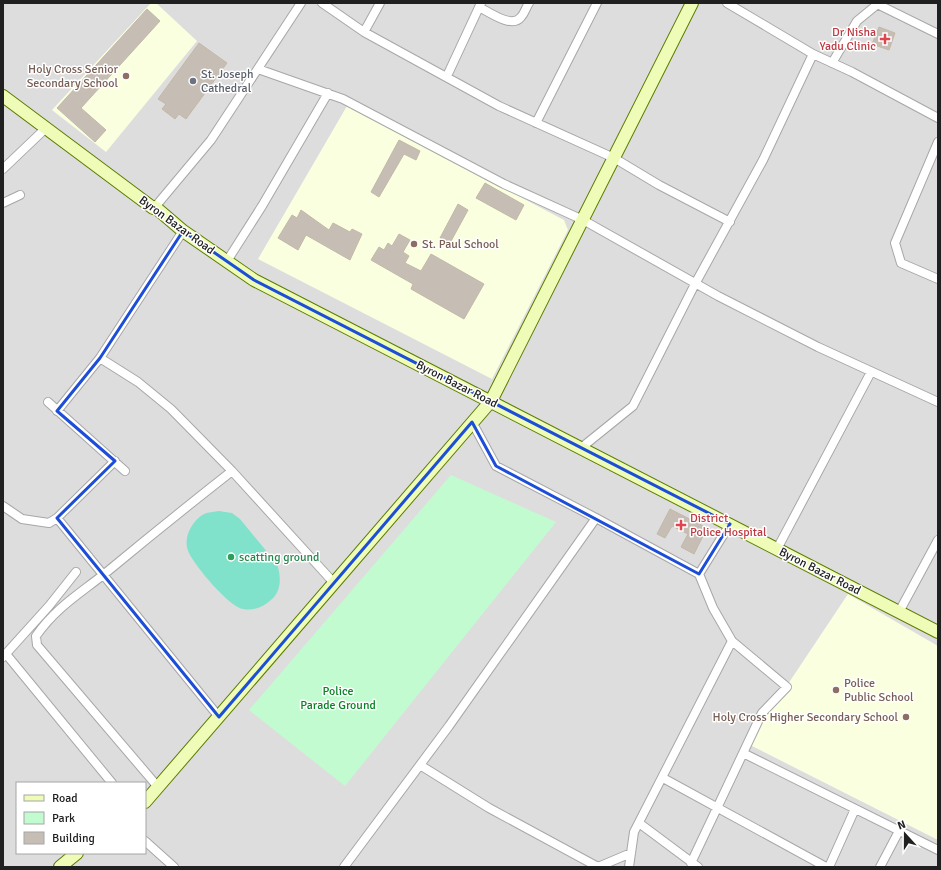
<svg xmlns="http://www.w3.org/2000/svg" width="941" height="870" font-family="Signika,sans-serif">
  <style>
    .residential { fill: #dedddd; fill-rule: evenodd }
    .education { fill: #faffe0 }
    .park { fill: #c2fbcf }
    .pitch { fill: #81e2cb }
    .building { fill: #c6beb5; stroke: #c3b8a7 }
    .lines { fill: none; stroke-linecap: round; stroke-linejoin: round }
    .street-casing { stroke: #a7a7a7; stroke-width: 10 }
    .secondary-casing { stroke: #5c7c01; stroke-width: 14 }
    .street { stroke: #fff; stroke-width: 8 }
    .secondary { stroke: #eefcb8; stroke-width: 12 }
    .marked { fill: none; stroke: #1d4ed8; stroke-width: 3; stroke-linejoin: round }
    .health-dot { fill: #e0444e; stroke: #fff; stroke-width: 1.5 }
    .education-dot { fill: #8d6e63; stroke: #fff; stroke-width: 1.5 }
    .worship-dot { fill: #6b7280; stroke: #fff; stroke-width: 1.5 }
    .leisure-dot { fill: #2e9e5b; stroke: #fff; stroke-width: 1.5 }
    .labels { text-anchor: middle; stroke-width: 3; stroke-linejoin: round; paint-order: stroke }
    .health-label { font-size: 12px; fill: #be3a42; stroke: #fff; text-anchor: end }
    .education-label { font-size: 12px; fill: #785e54; stroke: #fff; text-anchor: end }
    .worship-label { font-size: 12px; fill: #5b616d; stroke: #fff; text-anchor: start }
    .street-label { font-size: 12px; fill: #202020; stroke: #fff }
    .leisure-label { font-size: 12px; fill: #27864d; stroke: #fff; text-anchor: start }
    .park-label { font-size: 12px; fill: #088425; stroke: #fff }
  </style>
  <rect width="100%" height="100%" fill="#f1efe6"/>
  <path class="residential" d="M3,3H938V867H3ZM17,783H145V853H17Z"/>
  <path class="education" d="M151,3H156L197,41L106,152L52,110Z
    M347,106L564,220L568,230L492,379L258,259Z
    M848,594L938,646V840L748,744Z"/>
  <path class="park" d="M451,475L556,522L345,786L249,710Z"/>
  <path class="pitch" d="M219,511L232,513L240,519L277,564C281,576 282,591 271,600C263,607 254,611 243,609C229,607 195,566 189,553C182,540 191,521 204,514C208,512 214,512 219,511Z"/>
  <path class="building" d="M147,9L160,21L81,108L106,130L95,142L57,108Z
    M879,27L895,33L889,50L872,44Z
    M199,43L227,63L186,119L179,114L175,119L162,109L166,104L158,99Z
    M399,140L420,151L416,160L404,154L379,197L371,192Z
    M485,183L524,205L516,220L476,198Z
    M458,204L468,210L450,243L440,238Z
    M301,210L329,230L333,223L350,232L352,229L362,234L350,260L306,235L298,250L278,238L292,215L297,218Z
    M399,234L410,240L403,252L409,256L405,263L421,271L431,254L484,284L464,319L411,289L413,284L371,260L379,247L384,250L388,243L392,246Z
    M670,509L707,528L694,554L681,547L688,534L672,526L665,538L657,534Z"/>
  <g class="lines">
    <defs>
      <path id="street" d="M322,3L364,32L499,106L614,158L659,185L730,222
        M727,3L813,54L852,72L938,118
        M875,3L938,34
        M479,7C489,12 512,29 521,17C525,13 526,7 529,3
        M364,32L380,3
        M832,63L857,21L879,3
        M258,69L343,99L504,184L583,220L718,296L818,347L938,402
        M447,76L481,3
        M536,123L597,3
        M938,142L895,243L901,263L938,279
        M3,169L46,128
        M3,203L20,195
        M155,207L211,140L301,3
        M227,261L262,206L328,93
        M100,358L138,382L171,409L232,471L334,583
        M48,402L125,471
        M57,411L100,358L183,231
        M472,422L496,466L596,518L699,574L713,608L732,641
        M581,448L633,406L695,284L763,160L813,54
        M3,506L22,519L49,523L57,518L115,461
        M57,518L219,717
        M777,549L871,372
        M699,574L730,524
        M899,612L938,540
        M6,654L112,783
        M3,657L49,606L76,572
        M743,753L938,850
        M420,765L489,808L598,867L631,853
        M663,778L826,867
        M158,787L37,645L36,636C56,607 81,593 108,571C149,537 190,504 232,471
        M639,823L698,867
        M145,841L174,867
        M344,867L449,726L596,518
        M629,867L634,832L732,641L787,687L762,713L691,863
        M829,867L855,809
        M880,867L899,831"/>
      <path id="secondary" d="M3,96L153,208L155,207L183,231L254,280L938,632
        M145,802L491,401L692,3
        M60,867L77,853"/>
    </defs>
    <use href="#street" class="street-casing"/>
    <use href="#secondary" class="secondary-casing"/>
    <use href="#street" class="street"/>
    <use href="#secondary" class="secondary"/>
  </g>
  <path class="marked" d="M183,231L254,280L730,524L699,574L496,466L472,422L219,717L57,518L115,461L57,411L100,358Z"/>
  <g class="health-dot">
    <path d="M883 33h4v4h4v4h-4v4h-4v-4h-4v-4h4z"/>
    <path d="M679 519h4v4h4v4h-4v4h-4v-4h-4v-4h4z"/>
  </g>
  <g class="education-dot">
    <circle cx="126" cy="76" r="4"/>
    <circle cx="414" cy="244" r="4"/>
    <circle cx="836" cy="690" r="4"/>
    <circle cx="906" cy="717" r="4"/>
  </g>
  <circle class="worship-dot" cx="193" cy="81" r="4"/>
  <circle class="leisure-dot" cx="231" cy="557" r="4"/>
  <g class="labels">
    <g class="health-label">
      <text x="876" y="36">Dr Nisha<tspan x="876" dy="14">Yadu Clinic</tspan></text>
      <text x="690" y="522" text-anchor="start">District<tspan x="690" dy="14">Police Hospital</tspan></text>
    </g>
    <g class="education-label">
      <text x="118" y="73">Holy Cross Senior<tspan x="118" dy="14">Secondary School</tspan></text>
      <text x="422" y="248" text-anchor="start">St. Paul School</text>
      <text x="844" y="687" text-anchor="start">Police<tspan x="844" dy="14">Public School</tspan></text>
      <text x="898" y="721">Holy Cross Higher Secondary School</text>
    </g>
    <g class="worship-label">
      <text x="201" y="78">St. Joseph<tspan x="201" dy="14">Cathedral</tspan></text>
    </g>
    <g class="street-label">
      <text transform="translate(177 225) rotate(36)" y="4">Byron Bazar Road</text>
      <text transform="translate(457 384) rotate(27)" y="4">Byron Bazar Road</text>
      <text transform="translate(820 571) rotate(27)" y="4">Byron Bazar Road</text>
    </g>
    <g class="leisure-label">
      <text x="239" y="561">scatting ground</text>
    </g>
    <g class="park-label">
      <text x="338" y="695">Police<tspan x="338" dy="14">Parade Ground</tspan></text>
    </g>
  </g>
  <rect width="941" height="870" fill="none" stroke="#202020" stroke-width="8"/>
  <rect x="16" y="782" width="130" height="72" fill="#ffffff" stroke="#a6a6a6"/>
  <rect x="24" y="795" width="20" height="6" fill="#eefcb8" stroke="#a6a6a6"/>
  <text x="52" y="802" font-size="12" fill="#202020">Road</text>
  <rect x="24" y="812" width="20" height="12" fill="#c2fbcf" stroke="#a6a6a6"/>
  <text x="52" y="822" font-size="12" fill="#202020">Park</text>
  <rect x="24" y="832" width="20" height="12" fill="#c6beb5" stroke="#a6a6a6"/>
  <text x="52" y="842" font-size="12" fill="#202020">Building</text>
  <g transform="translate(905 834) rotate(339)" stroke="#ffffff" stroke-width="3" paint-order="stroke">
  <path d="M0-3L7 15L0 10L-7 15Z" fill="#202020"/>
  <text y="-6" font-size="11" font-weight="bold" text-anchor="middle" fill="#202020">N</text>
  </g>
</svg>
